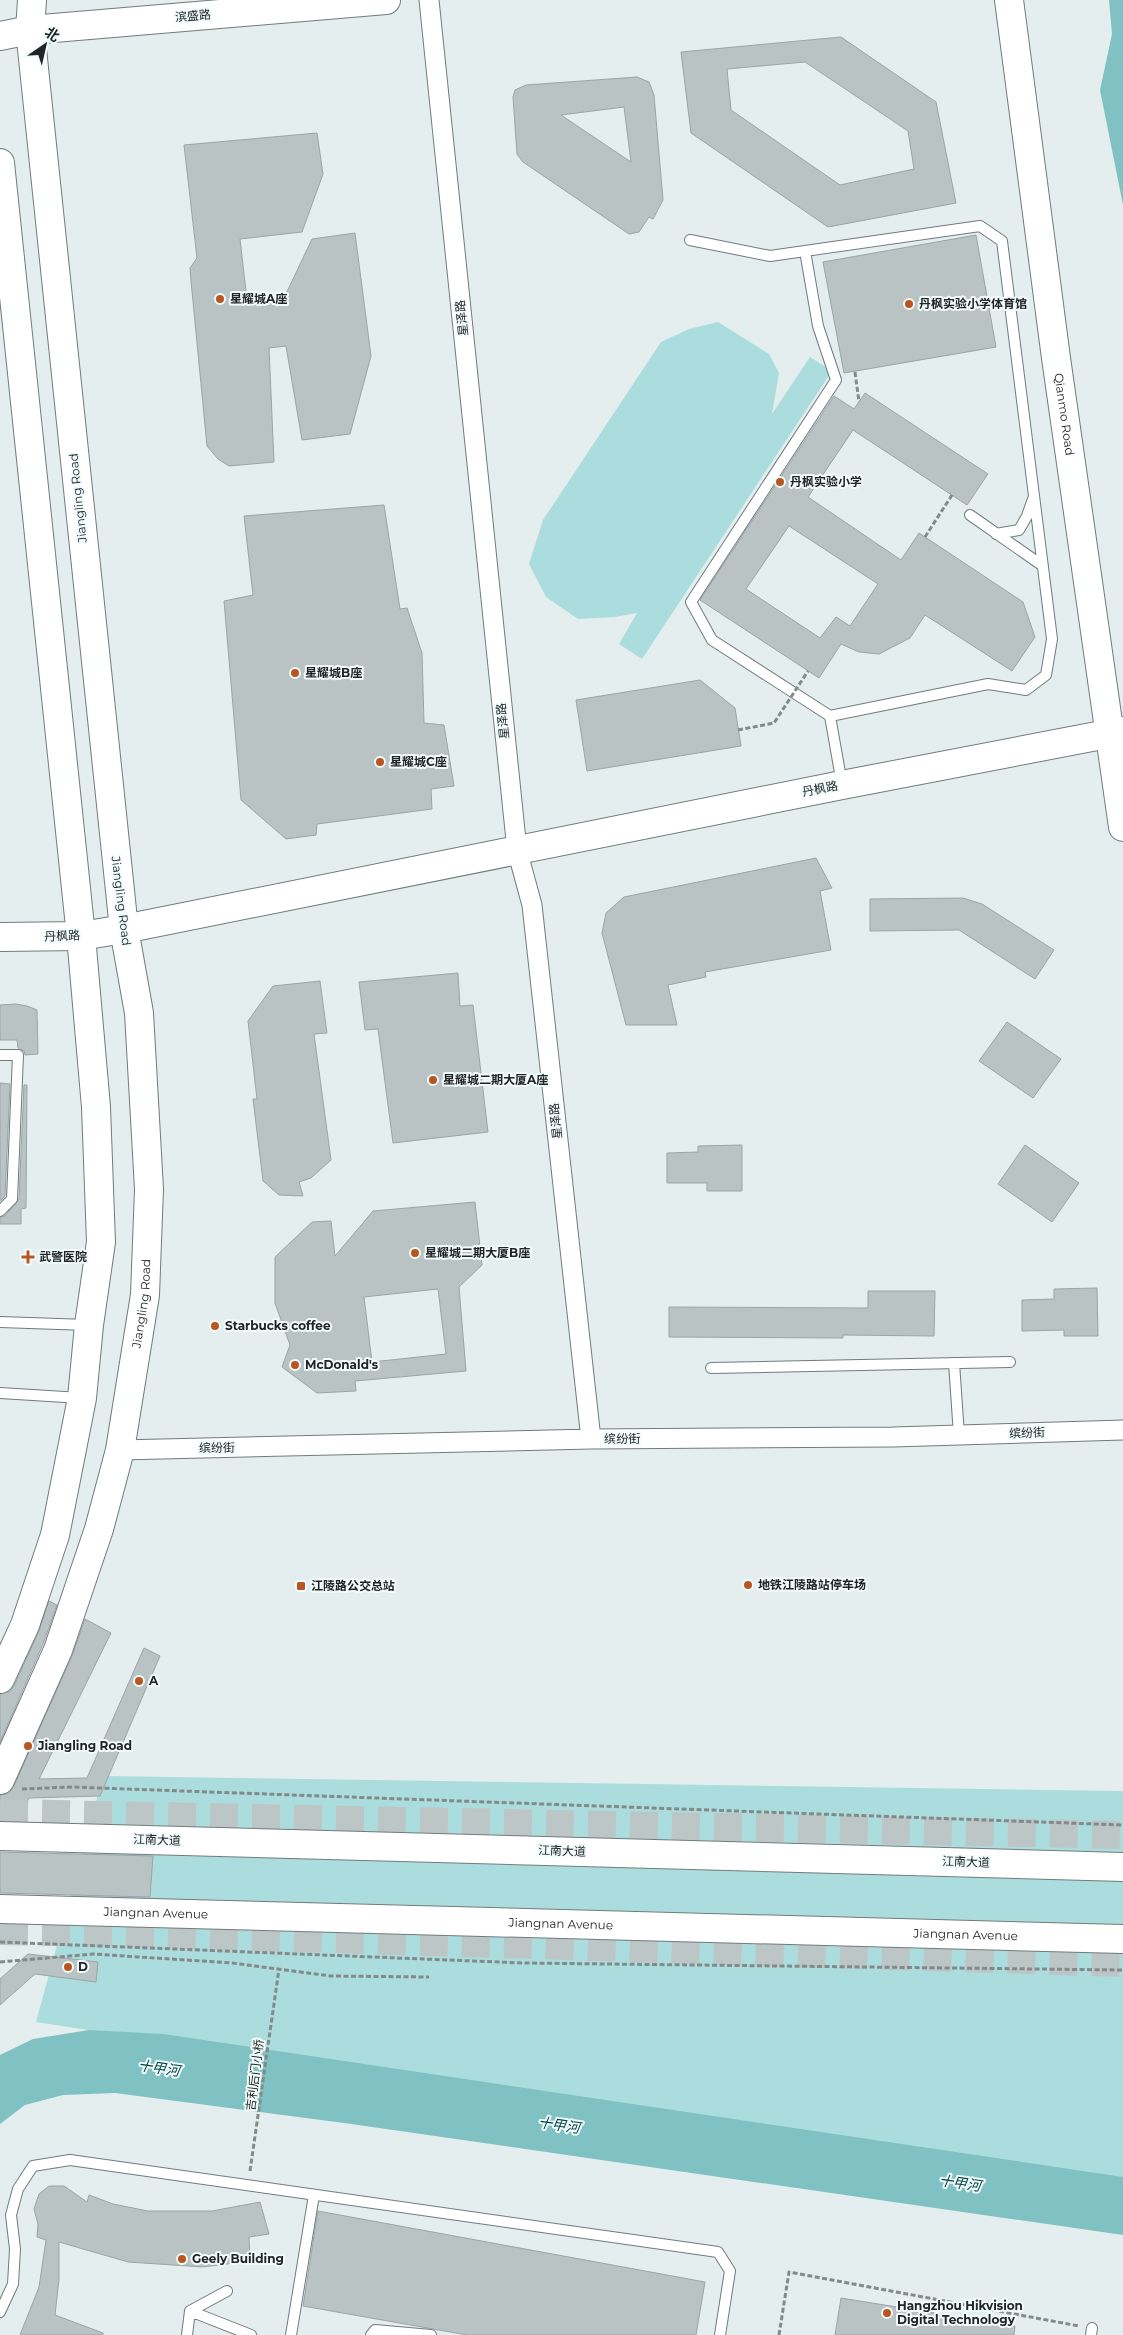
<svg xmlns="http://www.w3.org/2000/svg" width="1123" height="2335" font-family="Montserrat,'Noto Sans SC',sans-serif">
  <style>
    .green { fill: #acddde }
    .water { fill: #80c2c3 }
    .building { fill: #b9c3c3; stroke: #9ca5a5; fill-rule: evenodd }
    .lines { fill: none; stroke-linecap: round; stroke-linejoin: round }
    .highway-tunnel { stroke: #bdc6c6; stroke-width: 28; stroke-dasharray: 28 14; stroke-linecap: butt }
    .lane-casing { stroke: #727b7b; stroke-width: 12 }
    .street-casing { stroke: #727b7b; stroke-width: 21 }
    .secondary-casing { stroke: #727b7b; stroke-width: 30 }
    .primary-casing { stroke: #727b7b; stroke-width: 30 }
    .path { stroke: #838a8a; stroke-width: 3; stroke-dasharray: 5 2.5; stroke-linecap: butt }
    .lane { stroke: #fff; stroke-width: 10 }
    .street { stroke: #fff; stroke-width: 19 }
    .secondary { stroke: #fff; stroke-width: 28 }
    .primary { stroke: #fff; stroke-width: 28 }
    .path-bridge { stroke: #838a8a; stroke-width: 3; stroke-dasharray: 5 2.5; stroke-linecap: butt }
    .poi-dot { fill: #b9561f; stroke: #f1fbfb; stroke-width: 2 }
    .labels { text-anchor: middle; stroke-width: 4; stroke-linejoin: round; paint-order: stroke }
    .street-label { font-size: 12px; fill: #222525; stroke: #f1fbfb }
    .poi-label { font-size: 12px; font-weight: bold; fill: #222525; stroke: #f1fbfb; text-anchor: start }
    .water-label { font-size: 14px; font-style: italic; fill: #054446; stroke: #f1fbfb }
  </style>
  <rect width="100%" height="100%" fill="#e4eeee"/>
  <path class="green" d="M718,322L769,354L779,373L772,414L810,357L832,371L642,659L619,644L637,613L615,617L578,619L546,597L529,564L543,520L661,342L689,329Z
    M103,1776L1123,1791V2190L36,2022Z"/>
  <path class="water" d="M1109,0H1123V205L1100,90L1112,34Z
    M89,2030L163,2034L1123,2177V2235L344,2123L115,2093L63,2095L25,2105L0,2124V2055L33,2039Z"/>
  <path class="building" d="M841,37L936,102L956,203L828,227L691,133L681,52ZM805,62L908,131L914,169L840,185L731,110L727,69Z
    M637,77L649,82L654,95L663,200L653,219L649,217L639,232L629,234L523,162L517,154L513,97L515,90L526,85ZM624,107L631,162L561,115Z
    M317,133L323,174L302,232L240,239L247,300L284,298L312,239L355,233L371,356L350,434L302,440L286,346L269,348L274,462L229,466L218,459L207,446L191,281L190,268L197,258L184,145Z
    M976,235L996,347L844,373L823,262Z
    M865,393L988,474L967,505L853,430L808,497L901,560L919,533L1023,602L1035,637L1012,671L925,615L910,638L879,654L859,652L841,644L819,678L700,600L834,396L854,409ZM789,526L878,584L850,626L836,617L820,638L746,589Z
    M384,505L400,609L407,608L422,653L424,723L444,725L454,786L431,789L432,809L317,824L316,835L286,839L241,800L224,601L253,595L244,516Z
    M700,680L735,708L741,746L587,771L576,700Z
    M816,858L832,888L820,891L831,950L705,972L706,977L668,985L677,1025H626L602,933L606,913L624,897Z
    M963,898L982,904L1054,950L1035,979L959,930L870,931V899Z
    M458,973L460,1006L473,1005L488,1132L393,1143L378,1029L365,1030L359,982Z
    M320,981L327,1033L314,1034L331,1160L311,1178L299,1182L303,1196L279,1195L263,1181L253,1099H257L248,1021L273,986Z
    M16,1004L27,1006L37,1010L38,1054L25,1055L24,1051L18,1048L17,1040H0V1005Z
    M1007,1022L1061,1059L1033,1098L979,1061Z
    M0,1083L10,1084L5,1196L0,1201Z
    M24,1085H27L26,1208L21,1209V1224H0V1218L5,1216L19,1199Z
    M742,1145V1191H707V1183H667V1153L698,1152V1146Z
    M1025,1145L1079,1183L1052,1222L998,1184Z
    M475,1202L482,1265L459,1287L466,1371L355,1381L356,1391L317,1393L282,1367L290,1345L275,1303V1257L312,1222L331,1221L335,1256L373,1211ZM438,1289L446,1354L372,1362L364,1297Z
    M1097,1288L1098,1336H1064V1330L1022,1331V1300L1054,1299V1289Z
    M868,1291H935L934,1336L843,1335V1338L669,1337V1307L868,1308Z
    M49,1601L57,1605L43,1644L0,1742V1694L9,1692L14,1686L39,1631Z
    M85,1619L111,1633L39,1779L87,1778L144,1648L160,1656L100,1796L29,1798L18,1821L0,1820V1795L9,1793L14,1786L72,1656Z
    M0,1852L153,1856L150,1897L0,1893Z
    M28,1954L98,1962L96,1982L35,1974L0,2005V1979Z
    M49,2186H64L87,2202L89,2195L113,2204L148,2211H212L260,2202L269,2234L249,2237L250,2261L203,2267L128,2262L59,2242V2279L55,2315L103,2333V2335H20L39,2287L46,2240L37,2237L38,2224L34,2209L39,2194Z
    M318,2211L705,2282L696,2335H467L303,2306Z
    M841,2298L1015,2326L1014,2335H835Z"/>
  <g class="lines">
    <path class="highway-tunnel" d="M0,1813L1123,1835
      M0,1931L167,1934L1123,1963"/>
    <defs>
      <path id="lane" d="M690,240L770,256L805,251
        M970,515L1043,566
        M996,534L1019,530L1027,516L1033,499
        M830,716L712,640L691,602L836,380L818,326L805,251L980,226L1002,241L1052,639L1046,675L1026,690L988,684L830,716L842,784
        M0,1055H18L12,1199L0,1211
        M0,1322L88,1325
        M954,1363L959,1435
        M711,1368L1010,1362
        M0,1393L81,1398
        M190,2311L251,2335
        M0,2312L13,2284L15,2249L11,2215L18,2189L33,2166L70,2160L718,2252L730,2271L720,2335
        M187,2335L190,2311L227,2291
        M291,2335L314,2195
        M371,2335L375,2330L431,2335
        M1091,2335L1092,2328"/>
      <path id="street" d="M429,0L517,850L532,905L591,1439
        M120,1450L591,1439L893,1437L1123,1430"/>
      <g id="secondary">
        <path id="s1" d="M1009,0L1056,358L1123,827"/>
        <path d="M0,36L30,30L386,0"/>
        <path d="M0,163L81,936L96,1107L101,1242L89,1325L82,1398L55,1535L25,1625L0,1679"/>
        <path d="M0,937L81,936L124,929L842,785L1123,731"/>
        <path id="s2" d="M0,1780L58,1650L99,1529L120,1450L145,1295L149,1189L139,1013L124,929L30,30L32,0"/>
      </g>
      <g id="primary">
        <path d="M0,1836L1123,1867"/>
        <path id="s3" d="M0,1909L1123,1939"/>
      </g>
    </defs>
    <use href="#lane" class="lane-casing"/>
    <use href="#street" class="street-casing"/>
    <use href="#secondary" class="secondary-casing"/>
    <use href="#primary" class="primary-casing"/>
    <path class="path" d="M855,372L859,402
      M925,537L952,495
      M22,1789L72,1787L1123,1825
      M0,1942L523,1963L1123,1970
      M0,1962L94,1954L232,1963L331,1976L429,1977
      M250,2171L279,1969
      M779,2335L789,2272L1079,2326"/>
    <use href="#lane" class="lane"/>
    <use href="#street" class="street"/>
    <use href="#secondary" class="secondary"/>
    <use href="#primary" class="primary"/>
    <path class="path-bridge" d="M738,730L774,723L808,671"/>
  </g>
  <g class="poi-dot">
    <circle cx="220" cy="299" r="5"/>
    <circle cx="909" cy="304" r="5"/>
    <circle cx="780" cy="482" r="5"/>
    <circle cx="295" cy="673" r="5"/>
    <circle cx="380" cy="762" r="5"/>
    <circle cx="433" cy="1080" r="5"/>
    <circle cx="415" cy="1253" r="5"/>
    <path d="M25.5 1249.5h5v5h5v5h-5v5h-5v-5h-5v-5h5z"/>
    <circle cx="215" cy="1326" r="5"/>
    <circle cx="295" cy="1365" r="5"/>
    <circle cx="748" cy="1585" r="5"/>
    <rect x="296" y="1581" width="10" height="10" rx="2.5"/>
    <circle cx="139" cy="1681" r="5"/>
    <circle cx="28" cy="1746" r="5"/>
    <circle cx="68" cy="1967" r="5"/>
    <circle cx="182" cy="2259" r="5"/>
    <circle cx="887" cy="2313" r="5"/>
  </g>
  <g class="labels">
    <g class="street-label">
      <text transform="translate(193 16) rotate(-5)" y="4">滨盛路</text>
      <text transform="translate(462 318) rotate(-96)" y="4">星泽路</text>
      <text dy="4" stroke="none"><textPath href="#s1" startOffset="418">Qianmo Road</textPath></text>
      <text transform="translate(78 498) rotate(-96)" y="4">Jiangling Road</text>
      <text transform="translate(503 721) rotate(-96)" y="4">星泽路</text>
      <text transform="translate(820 789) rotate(-11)" y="4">丹枫路</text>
      <text transform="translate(121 901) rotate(83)" y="4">Jiangling Road</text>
      <text transform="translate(62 936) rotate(-2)" y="4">丹枫路</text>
      <text transform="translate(556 1121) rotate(-96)" y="4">星泽路</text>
      <text dy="4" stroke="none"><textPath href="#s2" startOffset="500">Jiangling Road</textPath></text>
      <text transform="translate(1027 1433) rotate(-2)" y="4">缤纷街</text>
      <text x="622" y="1443">缤纷街</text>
      <text transform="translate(217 1448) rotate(-1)" y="4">缤纷街</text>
      <text transform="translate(157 1840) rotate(2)" y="4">江南大道</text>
      <text transform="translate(562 1851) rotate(2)" y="4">江南大道</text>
      <text transform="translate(966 1862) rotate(2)" y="4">江南大道</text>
      <text dy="4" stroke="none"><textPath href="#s3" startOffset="156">Jiangnan Avenue</textPath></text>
      <text dy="4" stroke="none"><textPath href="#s3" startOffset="561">Jiangnan Avenue</textPath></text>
      <text dy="4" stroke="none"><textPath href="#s3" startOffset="966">Jiangnan Avenue</textPath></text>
      <text transform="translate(255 2075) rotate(-83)" y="4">吉利后门小桥</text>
    </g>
    <g class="poi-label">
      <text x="230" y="303">星耀城A座</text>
      <text x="919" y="308">丹枫实验小学体育馆</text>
      <text x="790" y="486">丹枫实验小学</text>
      <text x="305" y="677">星耀城B座</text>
      <text x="390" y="766">星耀城C座</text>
      <text x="443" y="1084">星耀城二期大厦A座</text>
      <text x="425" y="1257">星耀城二期大厦B座</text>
      <text x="39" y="1261">武警医院</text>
      <text x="225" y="1330">Starbucks coffee</text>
      <text x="305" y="1369">McDonald's</text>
      <text x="758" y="1589">地铁江陵路站停车场</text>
      <text x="311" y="1590">江陵路公交总站</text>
      <text x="149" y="1685">A</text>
      <text x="38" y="1750">Jiangling Road</text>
      <text x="78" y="1971">D</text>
      <text x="192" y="2263">Geely Building</text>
      <text x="897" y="2310">Hangzhou Hikvision<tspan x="897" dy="14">Digital Technology</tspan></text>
    </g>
    <g class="water-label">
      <text transform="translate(159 2068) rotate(8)" y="5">十甲河</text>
      <text transform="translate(559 2125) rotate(8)" y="5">十甲河</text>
      <text transform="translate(960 2183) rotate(8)" y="5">十甲河</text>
    </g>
  </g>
  <g transform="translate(45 45) rotate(34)" stroke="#f1fbfb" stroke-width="4" paint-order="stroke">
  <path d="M0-4L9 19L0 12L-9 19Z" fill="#222525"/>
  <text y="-8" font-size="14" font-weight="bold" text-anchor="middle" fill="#222525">北</text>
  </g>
</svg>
